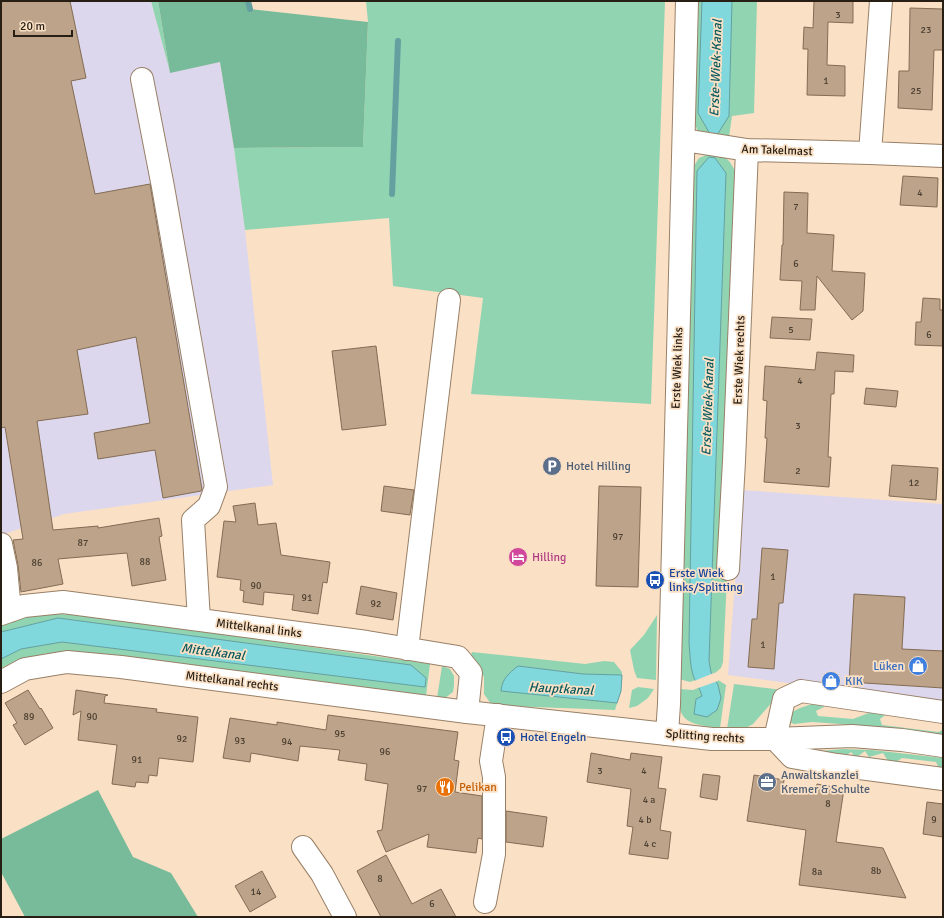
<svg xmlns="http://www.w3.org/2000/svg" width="944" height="918" font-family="Signika,sans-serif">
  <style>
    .commercial { fill: #ddd7ed }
    .green { fill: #91d4b2 }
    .forest { fill: #77bb9a }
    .water { fill: #80d8dd; stroke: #65a0a1 }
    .pier { fill: #fae0c5 }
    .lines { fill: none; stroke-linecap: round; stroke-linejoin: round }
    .stream { stroke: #65a0a1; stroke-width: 6 }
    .building { fill: #bca389; stroke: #836c54 }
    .minor-casing { stroke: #988067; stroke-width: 24 }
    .major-casing { stroke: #988067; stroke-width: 24 }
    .minor { stroke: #fff; stroke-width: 22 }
    .major { stroke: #fff; stroke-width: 22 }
    .labels { text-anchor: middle; stroke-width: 3.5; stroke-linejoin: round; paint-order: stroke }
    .number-label { font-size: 10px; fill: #4c3f31 }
    .street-label { font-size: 12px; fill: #271e14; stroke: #fae0c5 }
    .service-label { font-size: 12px; fill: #4e5e75; stroke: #fae0c5; text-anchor: start }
    .hotel-label { font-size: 12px; fill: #b23c85; stroke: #fae0c5; text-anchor: start }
    .transit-label { font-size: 12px; fill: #164399; stroke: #fae0c5; text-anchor: start }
    .shop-label { font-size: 12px; fill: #366cbe; stroke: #fae0c5; text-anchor: end }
    .food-label { font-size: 12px; fill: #c56008; stroke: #fae0c5; text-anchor: start }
    .water-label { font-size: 13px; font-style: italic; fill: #09595d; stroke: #fae0c5 }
  </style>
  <rect width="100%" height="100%" fill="#fae0c5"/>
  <path class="commercial" d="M1,1H151L170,72L220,62L234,148L245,230L273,485L64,514L1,535Z
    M742,490L943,504V704L728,675Z"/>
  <path class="green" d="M151,1H158L170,73V72Z
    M366,1H665L651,404L471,394L483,298L393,286L389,218L245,230L234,148L363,147L368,22Z
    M695,1H757L754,113L732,116L729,137L698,132L692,117Z
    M709,154C728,156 729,159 737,175L727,577L723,662L721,668L715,673L690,682L679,679L690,172L699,158Z
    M53,614L88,615L430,664L426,696L70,652L43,654L18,660L1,668V626L22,618Z
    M657,615L656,680L637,678L634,670L630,650L644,635Z
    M472,652L585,664L604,661L614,662L622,672L621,691L615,710L509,706L491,704L484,694V677L477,662L471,655Z
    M442,666L450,669L454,676V685L453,692L445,698H437Z
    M718,680L726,685L720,728C708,726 686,726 681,712C679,706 680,695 680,689L693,690Z
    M734,684L783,690L753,724L744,729H727Z
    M638,687L654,689L648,698L637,706L629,708L632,690Z
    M812,704L823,705L824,707L816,711L818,716L853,719L874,711L888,713L880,719L882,725L938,732L943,730V736L840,724L812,722L794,724L790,722V713L800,708Z
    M843,749L872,750L943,758V777L936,762L902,758L886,769L888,761L883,753L869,757L865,751L856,758L851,752L836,763L819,751Z"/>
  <path class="forest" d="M158,1H248L250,9L368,22L363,147L234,148L220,62L170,73Z
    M98,790L133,857L171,873L198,917H25L1,872V839Z"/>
  <path class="water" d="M702,1H732L729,116L717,135L710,134L698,113Z
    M709,157L715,158L726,173L709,661L711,672L718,685L721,698L717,710L707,717L694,714L696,699L702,696C700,688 695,682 693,675C690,665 690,653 689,643L697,171Z
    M58,618L411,665L426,678L425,687L62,642L21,649L1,659V632Z
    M518,666L583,674L622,675L621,691L617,703L501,691C502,679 509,673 518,666Z"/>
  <path class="pier" d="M714,673L718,681L698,688L694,681Z"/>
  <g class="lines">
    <path class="stream" d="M248,1L250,9
      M392,194L398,41"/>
  </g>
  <path class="building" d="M1,1H70L86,78L71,81L95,194L150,184L202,489L201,491L163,498L155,450L98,459L94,433L150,423L136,337L77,350L88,414L37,421L53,530L98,526V528L159,518L162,536L159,537L166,580L132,586L127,553L58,559L63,584L21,592L18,565L13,540L23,539L5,427L1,428Z
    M814,1H853V23L828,22L827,65L845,66V96L807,95L808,49H803L804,27L813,28Z
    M910,8L943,9V50H934L932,110L898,108L899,71H909Z
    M903,176L938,178L937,207L900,205Z
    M784,192L808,193L807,233L834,235L832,271L865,273L863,311L852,320L817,276L815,310H800L802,281L780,280L782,245H783Z
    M923,298L940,299V310H943V346L915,345L916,322H921Z
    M772,317L812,319L810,340L770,338Z
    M376,346L386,425L342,430L332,351Z
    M817,352L854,355L853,372L835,371L834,394H831L828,457H831L829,487L764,482L767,438H765L767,401L763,400L765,366L815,370Z
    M866,388L898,391L896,407L864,404Z
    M892,465L938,468L936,500L889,496Z
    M384,486L414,490L410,515L381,511Z
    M599,486L641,487L638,587L596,586Z
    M255,503L258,525L276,523L281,555L330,562L327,583L323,582L318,614L292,610L294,595L264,592L263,605L243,602L244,591L240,590L241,580L217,577L224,521L236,522L233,506Z
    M762,548L788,550L783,603H779L774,669L748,667L752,619H757Z
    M361,586L397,593L393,620L356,614Z
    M854,594L905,597L902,649L943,651V688L849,682Z
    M28,690L40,709L41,708L53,728L25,745L13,725L17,723L5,703Z
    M76,690L108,695L105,696L104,703L157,709L156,712L198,717L193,762L159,758L157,776L149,775L148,783L136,782L135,787L112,784L117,745L78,740L81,711L73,715Z
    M328,715L458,732L454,760L459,761L455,792L482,796V839L478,838L476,853L427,847L429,834L386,852L377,831L382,830L388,784L365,780L367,764L338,760L340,750L300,746L298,761L251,753L250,762L223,758L230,718L277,725V722L326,730Z
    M591,753L630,760L631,753L662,757L658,788L666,789L660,830L671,832L668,859L629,854L633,827L627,826L631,789L587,782Z
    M703,774L720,776L717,800L700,797Z
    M754,775L784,780L783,788L815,793L817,784L844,789L836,842L883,848L906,898L799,885L806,830L747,821Z
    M927,802L943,804V837L923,834Z
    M506,811L547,817L543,847L506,842Z
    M386,855L412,904L441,889L456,917H381L357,871Z
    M262,871L276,897L250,912L235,886Z"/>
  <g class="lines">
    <defs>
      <path id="minor" d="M142,79L163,187L216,487L209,506L193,520L199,620
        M684,140L747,150L870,153L943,156
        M870,153L881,1
        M1,544L6,568L10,611
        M728,569L734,461L747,150
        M1,614L24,606L63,602L367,642L458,657L471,673L467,712
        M407,649L449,300
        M943,712L801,691L784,699L775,739L792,757L837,765L943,779
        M667,734L669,704C673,470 683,235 687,1
        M303,847L322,874L345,917
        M485,902L494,854V777L491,761L498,715"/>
      <path id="major" d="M1,682L25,669L67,662L121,667L467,712L712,739H775L852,736L902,740L943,746"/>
    </defs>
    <use href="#minor" class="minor-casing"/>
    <use href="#major" class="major-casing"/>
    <use href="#minor" class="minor"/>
    <use href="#major" class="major"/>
  </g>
  <defs>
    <symbol id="parking-disc" viewBox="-11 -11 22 22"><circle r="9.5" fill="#5c6f8a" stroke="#fae0c5"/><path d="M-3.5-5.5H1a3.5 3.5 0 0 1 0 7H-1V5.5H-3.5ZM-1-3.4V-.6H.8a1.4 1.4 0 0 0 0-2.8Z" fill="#fff"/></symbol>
    <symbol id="hotel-disc" viewBox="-11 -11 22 22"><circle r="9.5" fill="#d1479c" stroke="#fae0c5"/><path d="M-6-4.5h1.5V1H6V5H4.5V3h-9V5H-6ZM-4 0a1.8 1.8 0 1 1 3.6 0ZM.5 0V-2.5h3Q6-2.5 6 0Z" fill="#fff"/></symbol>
    <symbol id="bus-disc" viewBox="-11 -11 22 22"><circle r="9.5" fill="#1a4fb4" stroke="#fae0c5"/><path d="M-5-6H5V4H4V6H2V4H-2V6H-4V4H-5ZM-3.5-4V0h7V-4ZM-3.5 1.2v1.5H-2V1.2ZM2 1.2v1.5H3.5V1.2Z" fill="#fff"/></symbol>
    <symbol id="shop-disc" viewBox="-11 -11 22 22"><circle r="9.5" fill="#3f7fe0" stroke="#fae0c5"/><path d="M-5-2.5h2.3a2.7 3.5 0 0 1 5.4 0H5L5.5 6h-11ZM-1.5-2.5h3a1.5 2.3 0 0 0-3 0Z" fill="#fff"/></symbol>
    <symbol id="office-disc" viewBox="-11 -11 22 22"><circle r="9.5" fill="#5c6f8a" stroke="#fae0c5"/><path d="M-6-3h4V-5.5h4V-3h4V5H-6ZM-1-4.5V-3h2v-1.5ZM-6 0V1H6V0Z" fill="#fff"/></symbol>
    <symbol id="restaurant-disc" viewBox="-11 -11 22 22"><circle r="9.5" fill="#e8710a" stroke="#fae0c5"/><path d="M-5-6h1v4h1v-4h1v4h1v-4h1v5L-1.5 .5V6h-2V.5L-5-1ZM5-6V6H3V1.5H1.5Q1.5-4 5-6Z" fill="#fff"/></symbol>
  </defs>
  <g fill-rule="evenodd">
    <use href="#parking-disc" x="541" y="455" width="22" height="22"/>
    <use href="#hotel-disc" x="507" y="546" width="22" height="22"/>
    <use href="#bus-disc" x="644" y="569" width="22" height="22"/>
    <use href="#shop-disc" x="907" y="655" width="22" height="22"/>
    <use href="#shop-disc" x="820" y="670" width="22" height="22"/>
    <use href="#bus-disc" x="495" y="726" width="22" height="22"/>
    <use href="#office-disc" x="756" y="771" width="22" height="22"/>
    <use href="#restaurant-disc" x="434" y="776" width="22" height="22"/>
  </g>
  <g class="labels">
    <g class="number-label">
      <text x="838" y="18">3</text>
      <text x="926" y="33">23</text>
      <text x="826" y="84">1</text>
      <text x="916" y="94">25</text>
      <text x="920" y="196">4</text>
      <text x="796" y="210">7</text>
      <text x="796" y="267">6</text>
      <text x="791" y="333">5</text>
      <text x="929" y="338">6</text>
      <text x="800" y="384">4</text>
      <text x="798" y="429">3</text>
      <text x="798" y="474">2</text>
      <text x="914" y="486">12</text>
      <text x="618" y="540">97</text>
      <text x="83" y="546">87</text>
      <text x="145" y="565">88</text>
      <text x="37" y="566">86</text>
      <text x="773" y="580">1</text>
      <text x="256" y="589">90</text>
      <text x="307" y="601">91</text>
      <text x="376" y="607">92</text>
      <text x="763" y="648">1</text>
      <text x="29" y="720">89</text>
      <text x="92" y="720">90</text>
      <text x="340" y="737">95</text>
      <text x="182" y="742">92</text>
      <text x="240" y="744">93</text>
      <text x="287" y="745">94</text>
      <text x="385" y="755">96</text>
      <text x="137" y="763">91</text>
      <text x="600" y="774">3</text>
      <text x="644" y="774">4</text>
      <text x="422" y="792">97</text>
      <text x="649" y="803">4 a</text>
      <text x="828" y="807">8</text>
      <text x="645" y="823">4 b</text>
      <text x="934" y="823">9</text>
      <text x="650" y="847">4 c</text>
      <text x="876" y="874">8b</text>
      <text x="817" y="875">8a</text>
      <text x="380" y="882">8</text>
      <text x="256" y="895">14</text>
      <text x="432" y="907">6</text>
    </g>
    <g class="street-label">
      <text transform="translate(777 150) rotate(2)" y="4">Am Takelmast</text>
      <text transform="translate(739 360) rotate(-88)" y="4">Erste Wiek rechts</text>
      <text transform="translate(677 368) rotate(-88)" y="4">Erste Wiek links</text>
      <text transform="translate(259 628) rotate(7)" y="4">Mittelkanal links</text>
      <text transform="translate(232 681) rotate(7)" y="4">Mittelkanal rechts</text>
      <text transform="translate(705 736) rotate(4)" y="4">Splitting rechts</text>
    </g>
    <g class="service-label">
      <text x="566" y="470">Hotel Hilling</text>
      <text x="781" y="779">Anwaltskanzlei<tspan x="781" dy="14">Kremer &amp; Schulte</tspan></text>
    </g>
    <g class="hotel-label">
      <text x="532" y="561">Hilling</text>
    </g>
    <g class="transit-label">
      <text x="669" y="577">Erste Wiek<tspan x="669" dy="14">links/Splitting</tspan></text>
      <text x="520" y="741">Hotel Engeln</text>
    </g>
    <g class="shop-label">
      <text x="904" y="670">Lüken</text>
      <text x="845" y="685" text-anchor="start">KIK</text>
    </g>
    <g class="food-label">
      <text x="459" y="791">Pelikan</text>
    </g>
    <g class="water-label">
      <text transform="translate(715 68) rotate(-88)" y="5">Erste-Wiek-Kanal</text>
      <text transform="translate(707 407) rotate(-88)" y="5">Erste-Wiek-Kanal</text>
      <text transform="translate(213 651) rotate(7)" y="5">Mittelkanal</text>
      <text transform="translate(561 688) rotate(3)" y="5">Hauptkanal</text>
    </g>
  </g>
  <rect width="944" height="918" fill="none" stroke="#271e14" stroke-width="4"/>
  <path d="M14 30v6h58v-6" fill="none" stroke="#271e14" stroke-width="2"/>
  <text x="20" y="30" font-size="12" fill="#271e14" stroke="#fae0c5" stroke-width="3" paint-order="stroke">20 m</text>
</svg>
